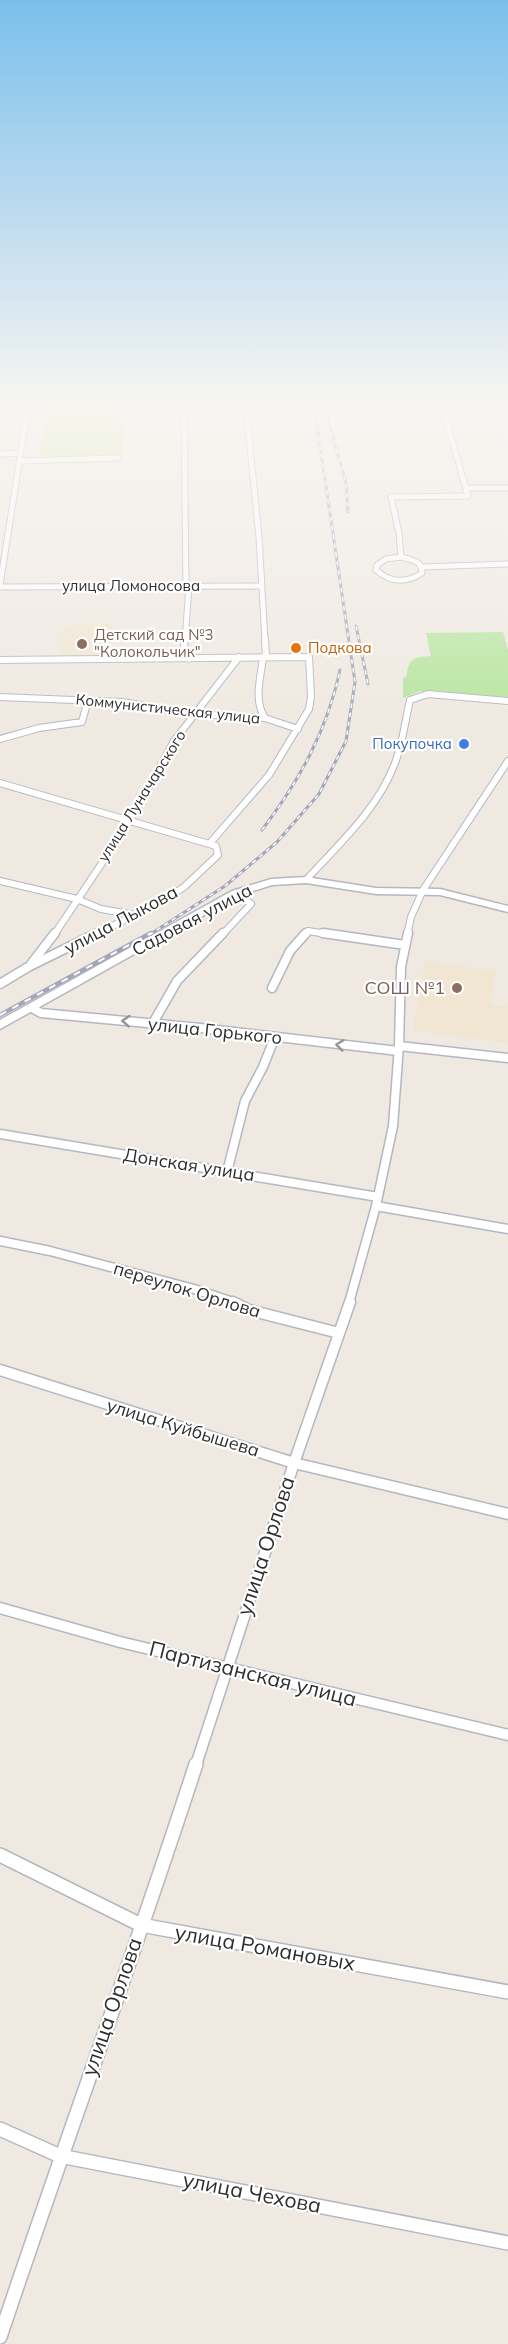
<svg xmlns="http://www.w3.org/2000/svg" width="508" height="2344" font-family="Mulish,sans-serif">
  <style>
    .education { fill: #f0e6d1 }
    .green { fill: #b6e59e }
    .pitch { fill: #c9ec9a }
    .lines { fill: none; stroke-linecap: round; stroke-linejoin: round }
    .street-far4-casing { stroke: #b4b7c1; stroke-width: 7 }
    .street-far3-casing { stroke: #b4b7c1; stroke-width: 8 }
    .street-far2-casing { stroke: #b4b7c1; stroke-width: 11 }
    .street-far1-casing { stroke: #b4b7c1; stroke-width: 13 }
    .street-casing { stroke: #b4b7c1; stroke-width: 16 }
    .secondary-casing { stroke: #b4b7c1; stroke-width: 3 }
    .street-far4 { stroke: #fff; stroke-width: 5 }
    .street-far3 { stroke: #fff; stroke-width: 6 }
    .street-far2 { stroke: #fff; stroke-width: 8 }
    .street-far1 { stroke: #fff; stroke-width: 10 }
    .street { stroke: #fff; stroke-width: 13 }
    .secondary { fill: #fff; fill-rule: evenodd }
    .rail-far1-casing { stroke: #a3a6b8; stroke-width: 3 }
    .rail-casing { stroke: #a3a6b8; stroke-width: 4.5 }
    .rail-far1 { stroke: #fff; stroke-width: 1.5; stroke-dasharray: 4.5; stroke-linecap: butt }
    .rail { stroke: #fff; stroke-width: 2; stroke-dasharray: 7; stroke-linecap: butt }
    .oneway { stroke: #969696 }
    .education-dot { fill: #8d6e63; stroke: #fff; stroke-width: 2 }
    .food-dot { fill: #e8710a; stroke: #fff; stroke-width: 2 }
    .shop-dot { fill: #3f7fe0; stroke: #fff; stroke-width: 2 }
    .labels { text-anchor: middle; stroke-width: 4.5; stroke-linejoin: round; paint-order: stroke }
    .far-street-label { font-size: 15px; fill: #2e2e2e; stroke: #fff }
    .far-education-label { font-size: 15px; fill: #785e54; stroke: #fff; text-anchor: start }
    .far-food-label { font-size: 15px; fill: #c56008; stroke: #fff; text-anchor: start }
    .far-shop-label { font-size: 15px; fill: #366cbe; stroke: #fff; text-anchor: end }
    .street-label { font-size: 18px; fill: #2e2e2e; stroke: #fff }
    .education-label { font-size: 18px; fill: #785e54; stroke: #fff; text-anchor: end }
    .near-street-label { font-size: 21px; fill: #2e2e2e; stroke: #fff }
  </style>
  <rect width="100%" height="100%" fill="#efe9e1"/>
  <path class="education" d="M113,623L111,632H105L103,640L112,641L109,657H63L64,651L59,650L62,628L74,624Z
    M425,962L495,971L491,1005L508,1007V1043L413,1030Z"/>
  <path class="green" d="M503,632L508,650V697L420,691L403,698V678L406,677C409,658 413,657 431,656L426,633Z"/>
  <path class="pitch" d="M46,406H125L121,456L39,458Z"/>
  <g class="lines">
    <defs>
      <path id="street-far4" d="M184,406L186,586
        M246,406L259,537L265,641
        M0,454L20,453
        M19,461L118,458
        M466,488H508
        M401,557L399,533L391,497L468,496L442,406
        M401,557C411,560 422,560 422,573C407,583 390,583 376,570L377,565L386,559Z
        M422,567L508,564
        M0,585L28,406
        M0,587L262,586
        M185,641L189,586"/>
      <path id="street-far3" d="M185,639L184,647L189,659
        M265,639L266,656
        M263,657C261,677 253,700 265,718
        M0,660L309,657L311,697L309,709L269,775L210,843
        M0,697L122,702L195,714L265,718L298,729
        M0,739L39,728L82,722L88,700
        M0,783L216,846L218,855L184,887L159,903L94,935
        M306,880C339,844 378,809 395,763C403,743 405,721 410,700L428,694L508,701
        M0,881L77,899L101,909L135,915
        M54,935L130,821L174,741L239,657
        M222,935L251,904L236,893
        M305,935L308,931L333,935
        M407,935L411,917L423,890L508,761"/>
      <path id="street-far2" d="M323,933L405,945
        M31,964L55,933
        M0,984L28,967L97,933
        M272,988L290,951L306,933
        M32,1008L41,1013L200,1028L398,1051
        M153,1023L177,981L223,933
        M399,1046L508,1058
        M0,1134L378,1197
        M227,1172L245,1101L263,1067L275,1037
        M376,1206L508,1229
        M0,1241L50,1251L194,1289L236,1303
        M349,1303L376,1206L393,1126L399,1046L401,967L408,933"/>
      <path id="street-far1" d="M233,1302L249,1310L339,1333
        M0,1370L294,1463L508,1514
        M0,1608L120,1642L508,1735
        M196,1765L294,1463L350,1302"/>
      <path id="street" d="M0,1855L141,1925L508,1992
        M0,2129L60,2156L508,2243
        M0,2337C64,2145 134,1956 196,1764"/>
      <path id="secondary" d="M306,877L376,888L440,889L508,906V912L440,895L376,894L306,883L272,885L240,895L0,1029V1020L232,891L271,879Z"/>
    </defs>
    <use href="#street-far4" class="street-far4-casing"/>
    <use href="#street-far3" class="street-far3-casing"/>
    <use href="#street-far2" class="street-far2-casing"/>
    <use href="#street-far1" class="street-far1-casing"/>
    <use href="#street" class="street-casing"/>
    <use href="#secondary" class="secondary-casing"/>
    <use href="#street-far4" class="street-far4"/>
    <use href="#street-far3" class="street-far3"/>
    <use href="#street-far2" class="street-far2"/>
    <use href="#street-far1" class="street-far1"/>
    <use href="#street" class="street"/>
    <use href="#secondary" class="secondary"/>
    <defs>
      <path id="rail-far1" d="M324,406L346,483L348,512
        M356,626L368,684
        M262,830C299,781 327,731 340,670
        M149,935L225,886L277,842L319,794L346,741L355,682L314,406"/>
      <path id="rail" d="M0,1015L151,933"/>
    </defs>
    <use href="#rail-far1" class="rail-far1-casing"/>
    <use href="#rail" class="rail-casing"/>
    <use href="#rail-far1" class="rail-far1"/>
    <use href="#rail" class="rail"/>
  </g>
  <defs><path id="oneway-chevron" d="M-2-3.5L2.5 0L-2 3.5" fill="none" stroke-width="1.6" stroke-linecap="round" stroke-linejoin="round" transform="scale(1.5)"/></defs>
  <g class="oneway">
    <use href="#oneway-chevron" transform="translate(126 1021) rotate(-176)"/>
    <use href="#oneway-chevron" transform="translate(340 1045) rotate(-173)"/>
  </g>
  <linearGradient id="sky" x2="0" y2="1"><stop stop-color="#7abfeb"/><stop offset="0.55" stop-color="#f8f5f2"/><stop offset="1" stop-color="#f8f5f2" stop-opacity="0"/></linearGradient>
  <rect width="508" height="734" fill="url(#sky)"/>
  <g class="education-dot">
    <circle cx="82" cy="644" r="6"/>
    <circle cx="457" cy="988" r="6"/>
  </g>
  <circle class="food-dot" cx="296" cy="648" r="6"/>
  <circle class="shop-dot" cx="464" cy="744" r="6"/>
  <g class="labels">
    <g class="far-street-label">
      <text x="131" y="591">улица Ломоносова</text>
      <text transform="translate(168 709) rotate(6)" y="5">Коммунистическая улица</text>
      <text transform="translate(142 796) rotate(-58)" y="5">улица Луначарского</text>
    </g>
    <g class="far-education-label">
      <text x="94" y="640">Детский сад №3<tspan x="94" dy="17">"Колокольчик"</tspan></text>
    </g>
    <g class="far-food-label">
      <text x="308" y="653">Подкова</text>
    </g>
    <g class="far-shop-label">
      <text x="452" y="749">Покупочка</text>
    </g>
    <g class="street-label">
      <text transform="translate(121 920) rotate(-28)" y="6">улица Лыкова</text>
      <text transform="translate(192 920) rotate(-28)" y="6">Садовая улица</text>
      <text transform="translate(215 1031) rotate(6)" y="6">улица Горького</text>
      <text transform="translate(189 1165) rotate(9)" y="6">Донская улица</text>
      <text transform="translate(187 1290) rotate(17)" y="6">переулок Орлова</text>
      <text transform="translate(183 1428) rotate(17)" y="6">улица Куйбышева</text>
    </g>
    <g class="education-label">
      <text x="445" y="994">СОШ №1</text>
    </g>
    <g class="near-street-label">
      <text transform="translate(266 1546) rotate(-72)" y="7">улица Орлова</text>
      <text transform="translate(253 1674) rotate(14)" y="7">Партизанская улица</text>
      <text transform="translate(265 1948) rotate(10)" y="7">улица Романовых</text>
      <text transform="translate(112 2007) rotate(-71)" y="7">улица Орлова</text>
      <text transform="translate(252 2193) rotate(11)" y="7">улица Чехова</text>
    </g>
  </g>
</svg>
